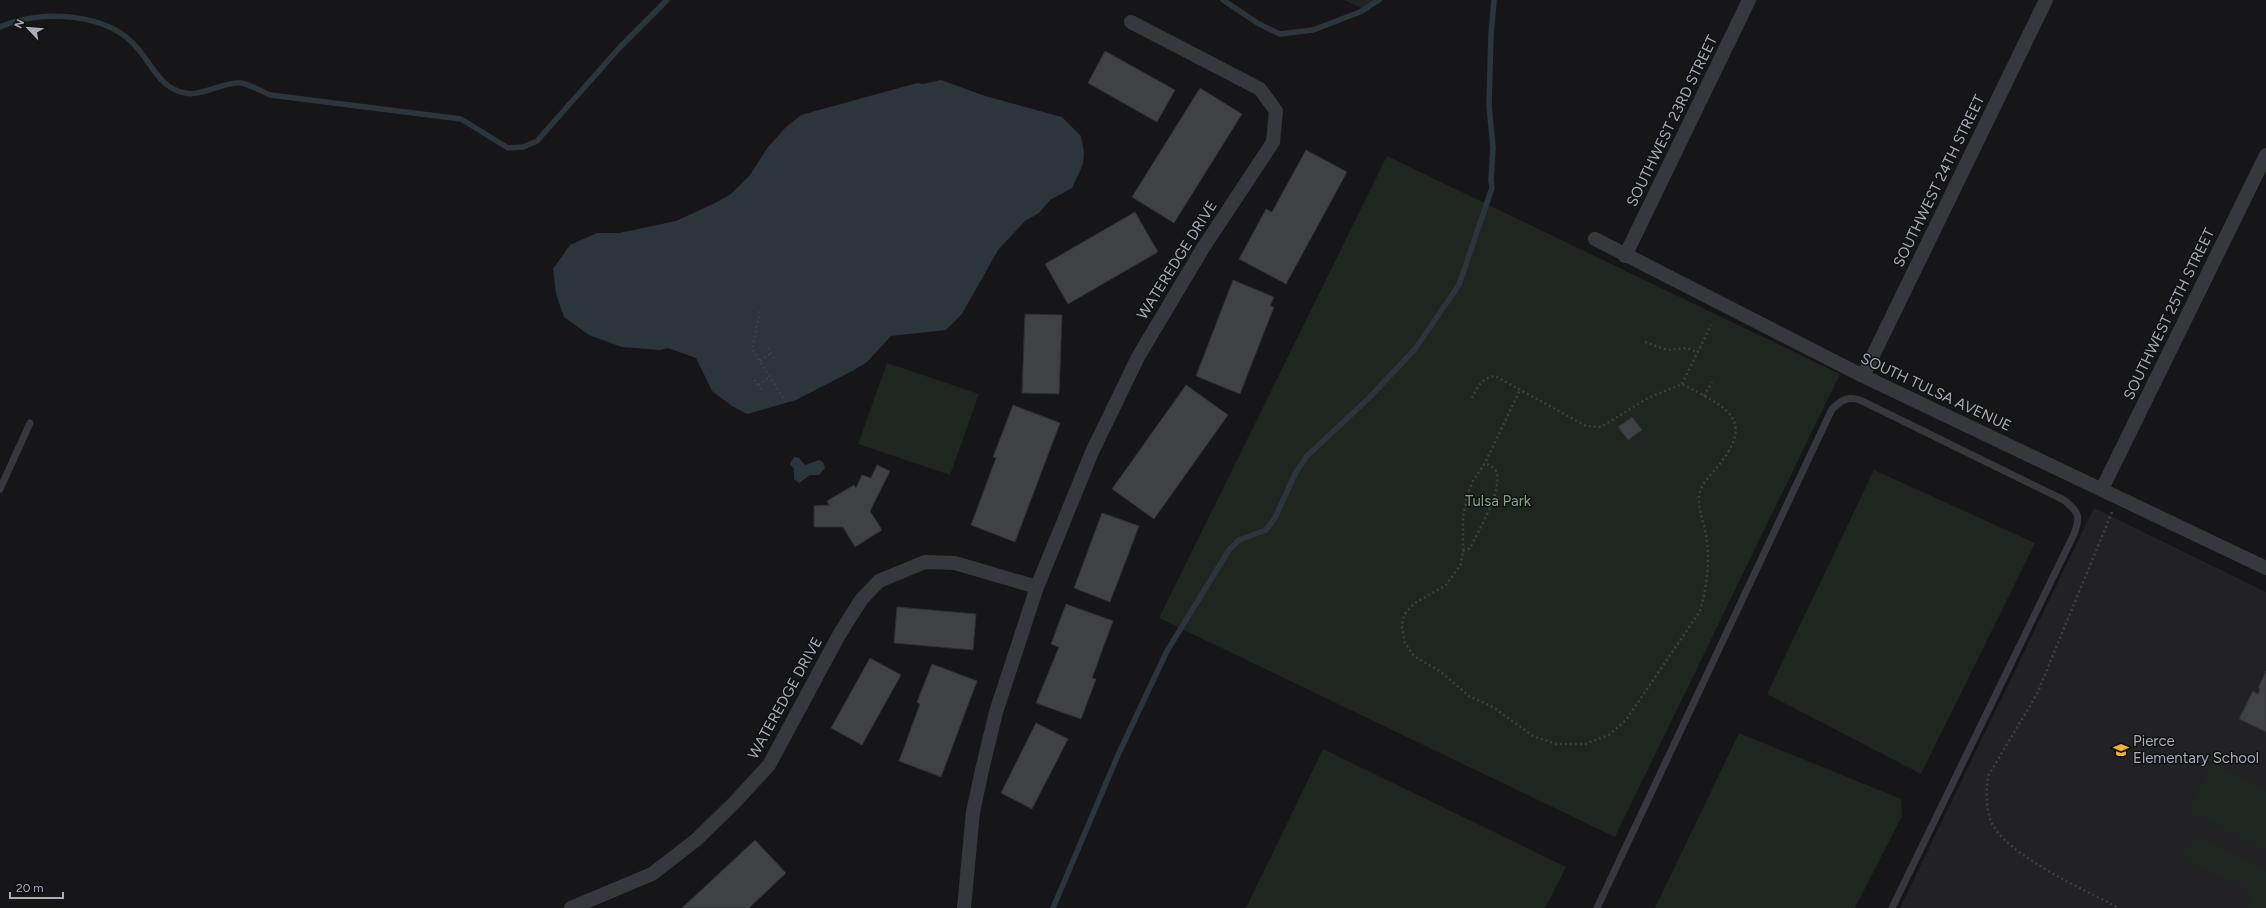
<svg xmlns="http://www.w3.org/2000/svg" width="2266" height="908" font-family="Figtree,sans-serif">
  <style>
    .built { fill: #222225 }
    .green { fill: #1e261f }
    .water { fill: #2c353c }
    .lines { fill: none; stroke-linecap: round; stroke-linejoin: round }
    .stream { stroke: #2c353c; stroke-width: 5.5 }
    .building { fill: #404145; stroke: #303034 }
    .path { stroke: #3d3f44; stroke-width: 2.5; stroke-dasharray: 2 3; stroke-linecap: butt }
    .lane { stroke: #37383d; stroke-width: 7 }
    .street { stroke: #37383d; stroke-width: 14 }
    .labels { text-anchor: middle; stroke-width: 3; stroke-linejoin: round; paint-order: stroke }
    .street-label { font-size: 15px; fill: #a8adb8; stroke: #111113 }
    .park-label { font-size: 15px; fill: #7fa381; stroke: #111113 }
    .poi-label { font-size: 15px; fill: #a8adb8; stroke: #111113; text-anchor: start }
  </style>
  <rect width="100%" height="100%" fill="#161618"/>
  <path class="built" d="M1344,0H1376L1368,11Z
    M2094,508L2266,592V908H1900Z"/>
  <path class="green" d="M1387,156L1840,374L1615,837L1159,618Z
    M887,363L979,394L950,475L858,444Z
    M1874,470L2035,543L1921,774L1767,694Z
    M1739,733L1901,799L1902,816L1855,908H1655Z
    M1323,749L1566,867L1545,908H1246Z
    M2213,763L2266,790V850L2189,811Z
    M2197,836L2266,870V908H2246L2253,892L2187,860L2184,853L2191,839Z"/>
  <path class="water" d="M941,80L985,96L1062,117L1081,136L1084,153L1083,164L1072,188L1050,200L1039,213L1025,221L998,250L962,314L946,330L891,336L867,362L854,370L796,400L747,414L732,406L712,391L696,358L668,348L660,350L622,347L589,335L564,317L556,294L553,269L570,245L597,233H619L676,221L715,203L731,194L750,175L768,147L785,128L801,115L917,83L923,84Z
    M794,457L799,458L805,465L819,460L823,462L825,468L819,475H810L799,483L794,479V469L790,464Z"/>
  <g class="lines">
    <path class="stream" d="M1223,0L1259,24L1280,34L1313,30L1360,12L1379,0
      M0,27C40,9 109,12 138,49C153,66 160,88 185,93C201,97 225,81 241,83C251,85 261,91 270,95L461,119L508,148L523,147L537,141L621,46L667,0
      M1053,908L1118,755L1167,651L1229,550L1239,540L1266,530L1275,518L1295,474L1307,456L1370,397L1415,349L1459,285L1492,188L1491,180L1493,148L1489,105L1491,35L1494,0"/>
  </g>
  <path class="building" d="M1105,51L1175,90L1157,122L1088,83Z
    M1200,88L1242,114L1174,223L1132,197Z
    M1306,150L1347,172L1286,284L1239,259L1266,209L1272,212Z
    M1135,212L1158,252L1068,304L1045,264Z
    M1233,280L1274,297L1270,306L1274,307L1240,394L1196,376Z
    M1025,314L1062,315L1059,394L1022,393Z
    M1186,385L1228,415L1154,519L1112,489Z
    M1013,405L1060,423L1015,542L971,525L996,458L993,457Z
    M1632,417L1642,430L1628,440L1618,427Z
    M877,465L890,471L870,511L882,530L855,547L843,527H814V506L829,505L827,501L854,485L856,488L862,475L871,478Z
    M1102,513L1139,526L1110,602L1074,588Z
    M1066,604L1113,621L1092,678L1096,679L1081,719L1036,703L1059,647L1051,644Z
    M897,607L976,614L973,650L894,643Z
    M870,658L901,675L862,745L831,728Z
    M932,664L977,681L941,777L899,761L920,704L917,702Z
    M2266,671V732L2239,719L2253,691L2258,694L2260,689L2258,688Z
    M1036,723L1068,739L1032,809L1001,793Z
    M755,840L786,873L749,908H682Z"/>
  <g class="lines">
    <path class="path" d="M760,311L752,349L786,402
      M1645,342L1667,350L1687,348L1697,352
      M768,348L775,359
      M760,361L771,353
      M754,380L762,390
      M1682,384L1711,325
      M758,385L770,377
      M1704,396L1712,382
      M1472,398C1477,388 1482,377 1495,376L1586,426L1601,427L1648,398L1682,384C1727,408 1759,419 1714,471C1707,479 1698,488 1699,500C1699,514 1706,528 1707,542C1710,561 1706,592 1700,611L1626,720L1609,735L1585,744H1556L1533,736L1493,707L1469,696L1441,672L1414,656L1405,643L1402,627L1403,619L1406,612L1415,603L1446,585L1461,564L1463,551V517L1467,496L1473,481L1485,463L1520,390
      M2112,512L2037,694L1988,776C1986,790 1986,805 1990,819C2001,853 2087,891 2119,908
      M1463,551L1470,548C1479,530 1501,493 1497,473C1495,468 1490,466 1485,463"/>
    <path class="lane" d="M0,489L30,423
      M1597,908L1832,409C1842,400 1847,396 1860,400L2064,500C2079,513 2081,515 2074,534L1892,908"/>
    <path class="street" d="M1595,239L1863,376L2266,568
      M1625,256L1749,0
      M1863,376L2046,0
      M2102,489L2266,155
      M571,908L652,874L696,840L734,803L769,765L839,635L861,600L879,581L925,562L955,563L1037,587
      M964,908L973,812L982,770L996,712L1037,587L1092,452L1138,357L1203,248L1273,142L1276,111L1260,89L1131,22"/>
  </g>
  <defs>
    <symbol id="school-bare" viewBox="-9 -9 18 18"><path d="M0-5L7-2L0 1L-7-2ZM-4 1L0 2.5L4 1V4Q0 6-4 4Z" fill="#f2b134" stroke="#111113" stroke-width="2.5" paint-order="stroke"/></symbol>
  </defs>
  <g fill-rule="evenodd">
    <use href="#school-bare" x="2110" y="739" width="22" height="22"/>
  </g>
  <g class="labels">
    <g class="street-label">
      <text transform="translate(1672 121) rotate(-64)" y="5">SOUTHWEST 23RD STREET</text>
      <text transform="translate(1939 181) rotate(-64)" y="5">SOUTHWEST 24TH STREET</text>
      <text transform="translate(1177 260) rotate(-58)" y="5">WATEREDGE DRIVE</text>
      <text transform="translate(2169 314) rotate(-64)" y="5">SOUTHWEST 25TH STREET</text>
      <text transform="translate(1936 392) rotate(25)" y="5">SOUTH TULSA AVENUE</text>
      <text transform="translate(785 698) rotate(-61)" y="5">WATEREDGE DRIVE</text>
    </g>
    <g class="park-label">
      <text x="1498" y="506">Tulsa Park</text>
    </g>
    <g class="poi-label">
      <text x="2133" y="746">Pierce<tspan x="2133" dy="17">Elementary School</tspan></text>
    </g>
  </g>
  <g transform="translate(28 28) rotate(296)" stroke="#111113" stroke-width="3" paint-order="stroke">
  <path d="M0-3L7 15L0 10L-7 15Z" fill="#a8adb8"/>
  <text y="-6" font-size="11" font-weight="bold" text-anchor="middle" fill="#a8adb8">N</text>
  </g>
  <path d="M10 892v6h53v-6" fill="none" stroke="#a8adb8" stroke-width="2"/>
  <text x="16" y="892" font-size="12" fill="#a8adb8" stroke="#111113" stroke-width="3" paint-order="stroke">20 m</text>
</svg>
